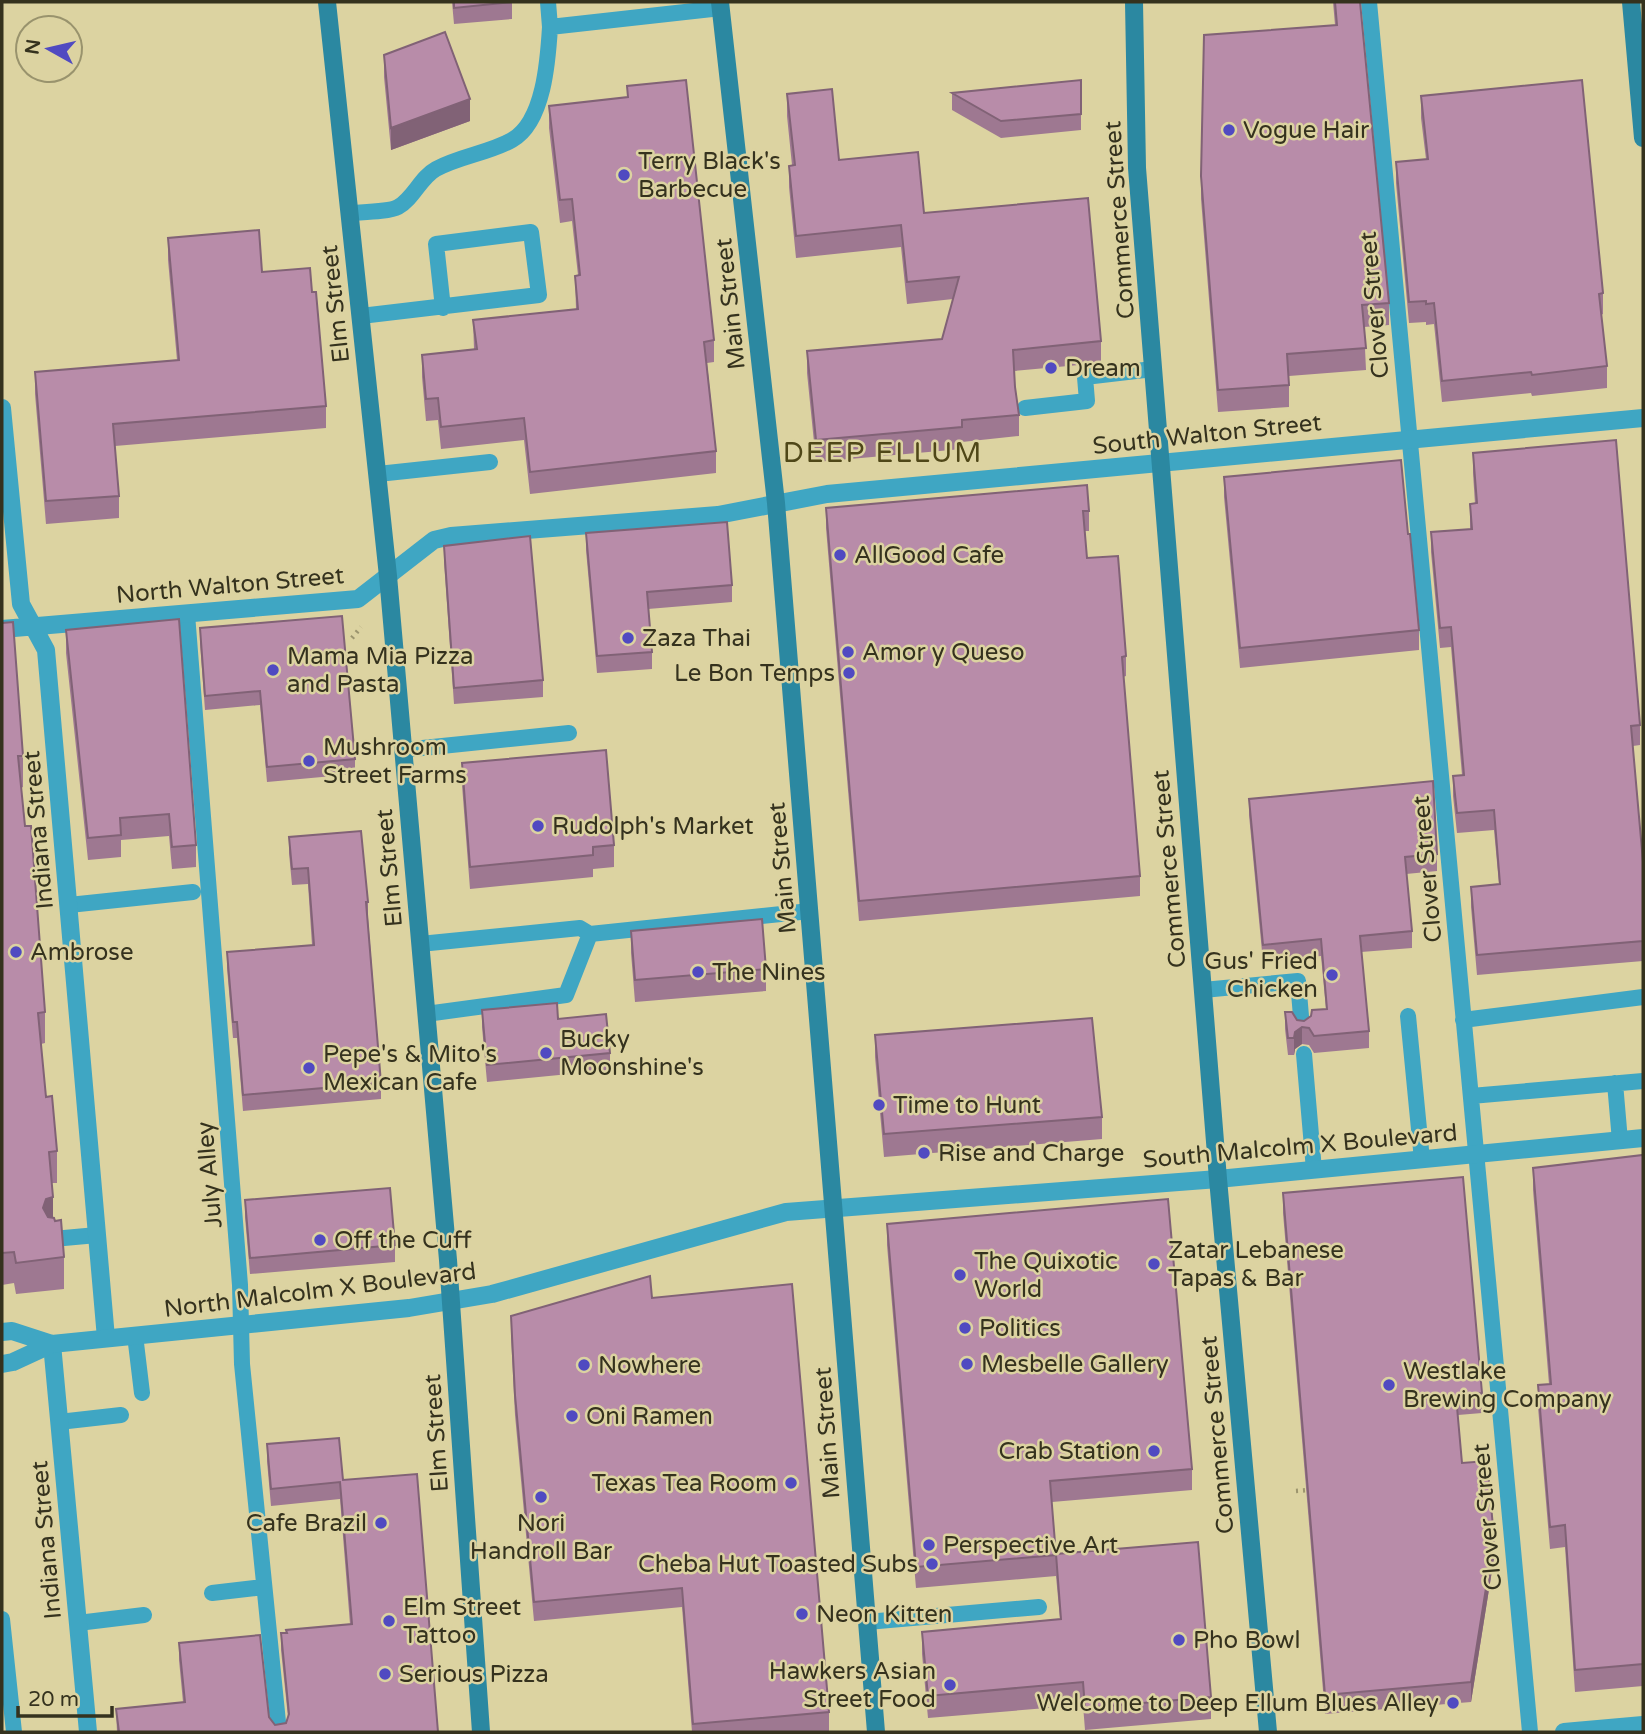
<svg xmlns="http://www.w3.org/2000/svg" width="1645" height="1734" font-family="'Varela Round',sans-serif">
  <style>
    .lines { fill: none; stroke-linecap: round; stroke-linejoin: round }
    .path { stroke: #9c956e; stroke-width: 4.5; stroke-dasharray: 2 5; stroke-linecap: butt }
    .service { stroke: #3fa6c3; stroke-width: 16 }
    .minor { stroke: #3fa6c3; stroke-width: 18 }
    .tertiary { stroke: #3fa6c3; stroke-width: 18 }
    .secondary { stroke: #2b88a1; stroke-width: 18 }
    .wall { fill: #9e7891 }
    .shaded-wall { fill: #816276 }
    .building { fill: #b88ca9; stroke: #816276; stroke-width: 2 }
    .poi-dot { fill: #504ac1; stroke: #dcd3a1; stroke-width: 2.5 }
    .labels { text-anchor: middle; stroke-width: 5; stroke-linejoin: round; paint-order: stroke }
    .poi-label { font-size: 24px; fill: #35321e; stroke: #dcd3a1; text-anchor: start }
    .street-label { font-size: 24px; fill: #35321e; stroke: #dcd3a1 }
    .quarter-label { font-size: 28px; letter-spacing: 2px; fill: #4f4718; stroke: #dcd3a1 }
  </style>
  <rect width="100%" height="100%" fill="#dcd3a1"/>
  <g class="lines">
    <path class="path" d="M352,638L361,627
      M1296,1491L1309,1490"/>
    <path class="service" d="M548,2L550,27L721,8
      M1369,2L1530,1732
      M350,213C362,212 389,212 398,207C413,199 421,177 436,169C460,156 489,153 512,140C544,122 548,60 550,27
      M361,316L539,295L531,232L436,244L443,308
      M1025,408L1087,401L1085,377L1153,369
      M378,474L490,462
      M187,614L240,1285L242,1364L279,1732
      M403,750L569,733
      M69,905L193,892
      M590,934L810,911
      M420,944L580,928L590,934L566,995L426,1014
      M1203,990L1298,981L1302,1028
      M1408,1016L1422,1160
      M1463,1020L1643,997
      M1304,1054L1314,1170
      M1615,1083L1620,1141
      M1471,1096L1643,1081
      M53,1239L97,1235
      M135,1335L142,1393
      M59,1422L121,1415
      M212,1593L264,1587
      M2,1619L14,1732
      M867,1622L1039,1607
      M78,1623L144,1615"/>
    <path class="minor" d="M2,408L21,604L46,650L106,1338
      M2,629L358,599L434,540L451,536L718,515L827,494L1643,418
      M52,1344L88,1732
      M1564,1732L1643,1725"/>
    <path class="tertiary" d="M2,1332L12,1331L52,1344
      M2,1364L13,1362L52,1344L409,1308L492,1294L786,1212L1218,1179L1643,1138"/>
    <path class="secondary" d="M327,2L388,576L448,1260L481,1732
      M720,2L776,503L876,1732
      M1134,2L1137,168L1218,1179L1268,1732
      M1631,2L1643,138"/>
  </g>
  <path class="wall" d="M452,2H512V19L454,24Z
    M1333,2H1360L1389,303V325L1364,327L1366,370L1289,376V407L1218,412L1201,199V176L1335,25Z
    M384,55L470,121L391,150L384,77Z
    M627,86L714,340V362L707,363L716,451V473L530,494L524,440L441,449L438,420L426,421L422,377V355L474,349L473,320L576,309L575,276L578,275L572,221L560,223L549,128V106L627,97Z
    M952,93L1081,114V130L1001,138L952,110Z
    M787,94L839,160L924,213L1101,341V363L1014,371L1015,387L1019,415V436L962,442V449L816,462L807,373V351L942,339L953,299L907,304L901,247L796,258L789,187V166L792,165L787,116Z
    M1421,96L1603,293V314L1601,315L1607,366V388L1532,396L1531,393L1442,402L1434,324L1426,325V322L1409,323L1396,183V162L1426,159L1421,118Z
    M168,238L262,272L312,292L326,406V428L115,446L119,496V518L46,524L35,394V372L177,360L168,260Z
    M1473,453L1640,725V745L1633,746L1643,862V961L1477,975L1471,907V887L1499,884L1494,830L1457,833L1453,796V776L1462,775L1451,647L1440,648L1431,552V532L1470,529V504H1475L1473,473Z
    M1224,477L1408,534L1419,630V650L1240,668L1224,497Z
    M826,508L1089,511V531H1085L1087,558L1126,656V676L1123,677L1140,876V896L859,921L826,528Z
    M586,533L732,585V602L648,609L652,652V669L597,673L586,550Z
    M444,546L543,680V697L454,704L444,562Z
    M2,623L23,756V787L21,788L45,1012V1043L41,1044L46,1097L57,1151V1183H51L53,1218L64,1257V1289L16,1294L14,1283L2,1285Z
    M200,628L355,759V774L267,782L260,705L205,710L200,643Z
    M66,630L196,845V867L172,869L169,836L121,840V857L88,860L66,653Z
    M462,763L614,845V867L593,869V877L470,889L462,785Z
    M1249,799L1437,854V871L1406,874L1412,931V948L1361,952L1369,1031V1048L1314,1053L1309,1045L1302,1044L1295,1049L1294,1055H1288L1285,1029V1012L1297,1020L1304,1021L1326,1009L1321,956L1263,962L1249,815Z
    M289,837L368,902V918L381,1083V1099L243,1111L237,1038H233L227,968V952L312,945L308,884L292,885L289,853Z
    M631,931L766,969V991L635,1002L631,953Z
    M482,1010L558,1019L610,1053V1070L487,1082L482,1027Z
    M875,1035L1102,1117V1139L884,1157L875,1057Z
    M1643,1155V1686L1575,1692L1565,1547L1550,1549L1538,1407V1385L1549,1384L1533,1190V1168Z
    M1283,1193L1482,1393V1413L1458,1415L1462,1463L1494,1558L1471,1702L1325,1714L1283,1213Z
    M245,1200L395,1245V1262L250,1274L245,1217Z
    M887,1224L1192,1469V1490L1052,1502L1056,1555L1211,1697V1719L1085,1730L1083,1705L928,1718L922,1654V1632L1060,1619L1056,1576L916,1588L887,1245Z
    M652,1298L829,1712V1732H692L682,1607L534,1621L515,1415L511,1336V1316Z
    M267,1444L343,1480L438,1732H117L116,1709L183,1702L179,1660V1643L269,1717L275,1725L286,1723L288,1717L281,1650V1633L350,1624L340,1499L271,1506L267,1461Z"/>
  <path class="shaded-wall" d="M470,99V121L391,150V128Z
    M1302,1027V1044L1295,1049L1294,1055V1038L1295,1032Z
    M53,1197V1228L43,1208L46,1199Z
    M1494,1538V1558L1471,1702V1682Z"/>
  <path class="building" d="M454,2H512L454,8Z
    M1335,2H1360L1389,303L1362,305L1366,348L1287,354L1289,385L1218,390L1201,176L1204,35L1337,25Z
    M445,32L470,99L391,128L384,55Z
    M686,80L714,340L704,342L716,451L530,472L524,418L441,427L438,398L426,399L422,355L477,349L473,320L578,309L575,276L580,275L572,199L560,200L549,106L628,97L627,86Z
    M1081,80V114L1001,121L952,93Z
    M1582,80L1603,293L1599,294L1607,366L1532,375L1531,372L1442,381L1434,303L1426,304V301L1409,302L1396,162L1428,159L1421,96Z
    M832,89L839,160L918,152L924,213L1088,198L1101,341L1013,350L1015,387L1019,415L962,420V427L816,440L807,351L942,339L959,277L907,282L901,225L796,236L789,166L795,165L787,94Z
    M259,230L262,272L310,268L312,292H316L326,406L113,424L119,496L46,501L35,372L179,360L168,238Z
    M1616,440L1640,725L1631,726L1643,862V941L1477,955L1471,887L1500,884L1494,810L1457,813L1453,776L1464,775L1451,627L1440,628L1431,532L1472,529L1470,504L1477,503L1473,453Z
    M1401,460L1408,534H1410L1419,630L1240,648L1224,477Z
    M1087,485L1089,511H1083L1087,558L1118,556L1126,656L1122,657L1140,876L859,901L826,508Z
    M727,522L732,585L647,592L652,652L597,656L586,533Z
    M530,536L543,680L454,688L444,546Z
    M342,616L355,759L267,767L260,691L205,696L200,628Z
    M179,619L196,845L172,847L169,814L120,818L121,835L88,838L66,630Z
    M13,622L23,756H18L25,826H31L45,1012L38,1013L46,1097L52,1096L57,1151L49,1152L53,1197L46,1199L43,1208L48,1217L54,1218L55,1221L61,1220L64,1257L16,1263L14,1252L2,1253V623Z
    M606,750L614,845L593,847V855L470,867L462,763Z
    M1433,781L1437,854L1405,857L1412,931L1360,936L1369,1031L1314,1036L1309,1028L1302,1027L1295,1032L1294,1038H1288L1285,1012H1292L1297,1020L1304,1021L1311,1016L1312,1010L1327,1009L1321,939L1263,945L1249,799Z
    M361,831L368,902H366L381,1083L243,1095L237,1022H233L227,952L314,945L308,868L292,869L289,837Z
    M762,919L766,969L635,980L631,931Z
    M557,1003L558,1019L606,1014L610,1053L487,1065L482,1010Z
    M1092,1018L1102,1117L884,1134L875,1035Z
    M1643,1155V1664L1575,1670L1565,1525L1550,1527L1538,1385L1551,1384L1533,1168Z
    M1463,1177L1482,1393L1456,1396L1462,1463L1487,1461L1494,1538L1471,1682L1325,1695L1283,1193Z
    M390,1188L395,1245L250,1258L245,1200Z
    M1168,1199L1192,1469L1050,1481L1056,1555L916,1567L887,1224Z
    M650,1276L652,1298L792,1284L829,1712L693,1724L682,1588L534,1602L515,1395L511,1316Z
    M339,1438L343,1480L417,1474L438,1732H119L116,1709L185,1702L179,1643L260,1635L269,1717L275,1725L286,1723L289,1714L281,1633H287L286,1630L352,1624L340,1482L271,1489L267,1444Z
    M1198,1542L1211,1697L1085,1708L1083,1682L928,1696L922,1632L1061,1619L1056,1554Z"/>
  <g class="poi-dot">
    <circle cx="1229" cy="130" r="7"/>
    <circle cx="624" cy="175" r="7"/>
    <circle cx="1051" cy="368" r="7"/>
    <circle cx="840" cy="555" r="7"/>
    <circle cx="628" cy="638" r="7"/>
    <circle cx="848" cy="652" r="7"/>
    <circle cx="273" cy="670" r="7"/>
    <circle cx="849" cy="673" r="7"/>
    <circle cx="309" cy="761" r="7"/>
    <circle cx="538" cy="826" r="7"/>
    <circle cx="16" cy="952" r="7"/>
    <circle cx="698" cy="972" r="7"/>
    <circle cx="1332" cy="975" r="7"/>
    <circle cx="546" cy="1053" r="7"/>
    <circle cx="309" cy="1068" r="7"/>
    <circle cx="879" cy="1105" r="7"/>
    <circle cx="924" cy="1153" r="7"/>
    <circle cx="320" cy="1240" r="7"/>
    <circle cx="1154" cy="1264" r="7"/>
    <circle cx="960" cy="1275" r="7"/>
    <circle cx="965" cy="1328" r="7"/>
    <circle cx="967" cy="1364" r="7"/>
    <circle cx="584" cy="1365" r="7"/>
    <circle cx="1389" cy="1385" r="7"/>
    <circle cx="572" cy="1416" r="7"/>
    <circle cx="1154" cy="1451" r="7"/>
    <circle cx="791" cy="1483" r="7"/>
    <circle cx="541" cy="1497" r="7"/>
    <circle cx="381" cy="1523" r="7"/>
    <circle cx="929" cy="1545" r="7"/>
    <circle cx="932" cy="1564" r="7"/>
    <circle cx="802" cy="1614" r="7"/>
    <circle cx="389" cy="1621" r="7"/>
    <circle cx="1179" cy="1640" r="7"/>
    <circle cx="385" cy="1674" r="7"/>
    <circle cx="950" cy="1685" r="7"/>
    <circle cx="1453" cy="1703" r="7"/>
  </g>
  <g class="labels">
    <g class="poi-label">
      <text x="1243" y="138">Vogue Hair</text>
      <text x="638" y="169">Terry Black's<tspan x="638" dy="28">Barbecue</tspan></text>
      <text x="1065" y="376">Dream</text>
      <text x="854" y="563">AllGood Cafe</text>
      <text x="642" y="646">Zaza Thai</text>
      <text x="862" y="660">Amor y Queso</text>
      <text x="287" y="664">Mama Mia Pizza<tspan x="287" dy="28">and Pasta</tspan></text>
      <text x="835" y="681" text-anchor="end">Le Bon Temps</text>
      <text x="323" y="755">Mushroom<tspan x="323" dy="28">Street Farms</tspan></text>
      <text x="552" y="834">Rudolph's Market</text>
      <text x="30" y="960">Ambrose</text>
      <text x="1318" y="969" text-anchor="end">Gus' Fried<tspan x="1318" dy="28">Chicken</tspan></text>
      <text x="712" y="980">The Nines</text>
      <text x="560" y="1047">Bucky<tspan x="560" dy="28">Moonshine's</tspan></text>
      <text x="323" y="1062">Pepe's &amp; Mito's<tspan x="323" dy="28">Mexican Cafe</tspan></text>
      <text x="893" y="1113">Time to Hunt</text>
      <text x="938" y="1161">Rise and Charge</text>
      <text x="334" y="1248">Off the Cuff</text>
      <text x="1168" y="1258">Zatar Lebanese<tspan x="1168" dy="28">Tapas &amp; Bar</tspan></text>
      <text x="974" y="1269">The Quixotic<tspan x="974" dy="28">World</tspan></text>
      <text x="979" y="1336">Politics</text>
      <text x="981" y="1372">Mesbelle Gallery</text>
      <text x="598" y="1373">Nowhere</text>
      <text x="1403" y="1379">Westlake<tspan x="1403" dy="28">Brewing Company</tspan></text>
      <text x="586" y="1424">Oni Ramen</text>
      <text x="1140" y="1459" text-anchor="end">Crab Station</text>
      <text x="777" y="1491" text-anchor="end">Texas Tea Room</text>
      <text x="367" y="1531" text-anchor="end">Cafe Brazil</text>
      <text x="541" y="1531" text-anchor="middle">Nori<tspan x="541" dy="28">Handroll Bar</tspan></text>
      <text x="943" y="1553">Perspective Art</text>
      <text x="918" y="1572" text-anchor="end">Cheba Hut Toasted Subs</text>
      <text x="403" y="1615">Elm Street<tspan x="403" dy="28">Tattoo</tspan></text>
      <text x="816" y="1622">Neon Kitten</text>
      <text x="1193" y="1648">Pho Bowl</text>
      <text x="936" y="1679" text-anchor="end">Hawkers Asian<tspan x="936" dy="28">Street Food</tspan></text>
      <text x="399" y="1682">Serious Pizza</text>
      <text x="1439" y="1711" text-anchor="end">Welcome to Deep Ellum Blues Alley</text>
    </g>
    <g class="street-label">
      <text transform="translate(1119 220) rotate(-94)" y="8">Commerce Street</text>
      <text transform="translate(335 304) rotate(-96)" y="8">Elm Street</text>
      <text transform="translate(730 304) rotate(-96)" y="8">Main Street</text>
      <text transform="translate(1374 305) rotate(-95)" y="8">Clover Street</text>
      <text transform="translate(1207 434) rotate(-6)" y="8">South Walton Street</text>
      <text transform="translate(230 585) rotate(-5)" y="8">North Walton Street</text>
      <text transform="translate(38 830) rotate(-95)" y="8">Indiana Street</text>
      <text transform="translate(389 868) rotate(-95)" y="8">Elm Street</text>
      <text transform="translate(782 868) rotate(-95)" y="8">Main Street</text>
      <text transform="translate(1169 869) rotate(-95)" y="8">Commerce Street</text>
      <text transform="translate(1427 869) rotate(-95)" y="8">Clover Street</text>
      <text transform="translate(1300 1146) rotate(-5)" y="8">South Malcolm X Boulevard</text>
      <text transform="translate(209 1175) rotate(-95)" y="8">July Alley</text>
      <text transform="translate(320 1290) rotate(-7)" y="8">North Malcolm X Boulevard</text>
      <text transform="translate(436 1433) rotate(-94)" y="8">Elm Street</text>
      <text transform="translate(827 1433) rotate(-94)" y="8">Main Street</text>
      <text transform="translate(1217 1435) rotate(-95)" y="8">Commerce Street</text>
      <text transform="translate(1487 1517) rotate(-95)" y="8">Clover Street</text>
      <text transform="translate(46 1540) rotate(-95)" y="8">Indiana Street</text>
    </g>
    <g class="quarter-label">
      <text x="883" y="462">DEEP ELLUM</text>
    </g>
  </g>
  <rect width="1645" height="1734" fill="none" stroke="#35321e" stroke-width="7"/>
  <g transform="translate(49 49) rotate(278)"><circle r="33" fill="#dcd3a1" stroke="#99936d" stroke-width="2"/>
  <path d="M0-5L12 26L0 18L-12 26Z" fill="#504ac1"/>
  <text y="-10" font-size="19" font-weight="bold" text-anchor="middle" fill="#35321e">N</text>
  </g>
  <path d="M18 1706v10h94v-10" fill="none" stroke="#35321e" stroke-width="3.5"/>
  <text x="28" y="1706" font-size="21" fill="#35321e" stroke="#dcd3a1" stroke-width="5" paint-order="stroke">20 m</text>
</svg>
